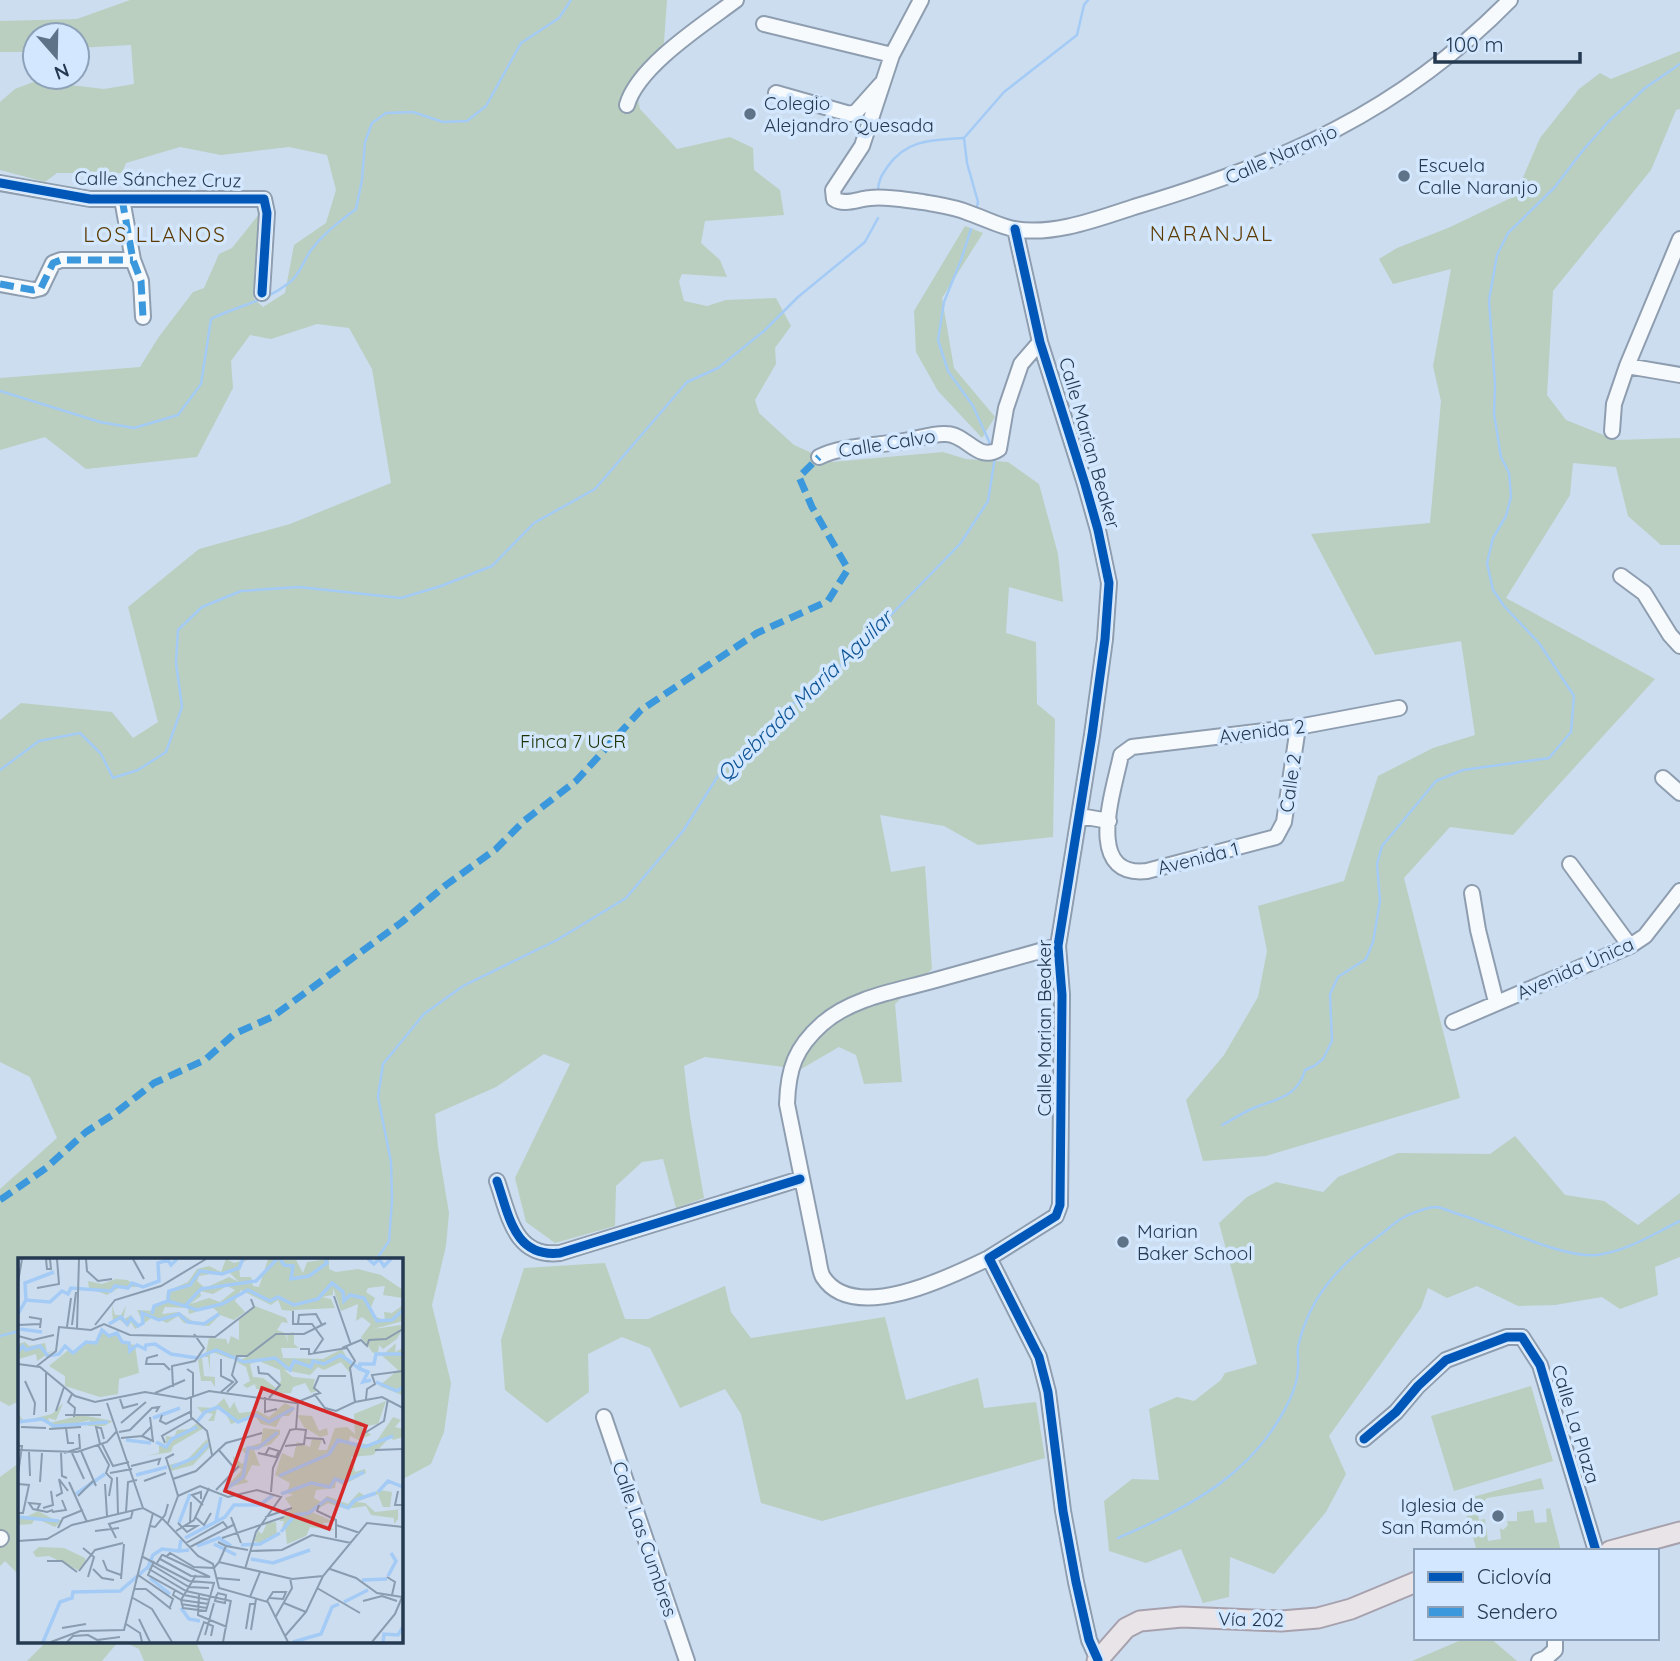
<svg xmlns="http://www.w3.org/2000/svg" width="1680" height="1661" font-family="Quicksand,sans-serif">
  <style>
    .green { fill: #bacfbf }
    .lines { fill: none; stroke-linecap: round; stroke-linejoin: round }
    .stream { stroke: #a4cbf6; stroke-width: 2.5 }
    .minor-casing { stroke: #8e9eb0; stroke-width: 18 }
    .major-casing { stroke: #a6a1ad; stroke-width: 23 }
    .minor { stroke: #f7fafd; stroke-width: 14 }
    .major { stroke: #e9e4e7; stroke-width: 19 }
    .quiet { stroke: #3b98dc; stroke-width: 7; stroke-dasharray: 14 7; stroke-linecap: butt }
    .cycleway-casing { stroke: #d3e8ff; stroke-width: 13 }
    .cycleway { stroke: #0057b8; stroke-width: 9 }
    .poi-dot { fill: #5f7388; stroke: #d3e8ff; stroke-width: 2.5 }
    .labels { text-anchor: middle; stroke-width: 7; stroke-linejoin: round; paint-order: stroke }
    .poi-label { font-size: 19px; fill: #253a51; stroke: #d3e8ff; text-anchor: start }
    .street-label { font-size: 19px; fill: #253a51; stroke: #d3e8ff }
    .park-label { font-size: 19px; fill: #1d3305; stroke: #d3e8ff }
    .neighbourhood-label { font-size: 21px; letter-spacing: 2px; fill: #5d3b03; stroke: #d3e8ff }
    .water-label { font-size: 21px; font-style: italic; fill: #0e5494; stroke: #d3e8ff }
    .inset-river { fill: none; stroke: #a4cbf6; stroke-width: 3.5 }
    .inset-road { fill: none; stroke: #899cb0; stroke-width: 2 }
    .view { fill: #d62828; fill-opacity: 0.15; stroke: #d62828; stroke-width: 3.5 }
    .inset-edge { fill: none; stroke: #253a51; stroke-width: 3.5 }
  </style>
  <rect width="100%" height="100%" fill="#ccddef"/>
  <path class="green" d="M130,0H667L663,56L634,80L640,109L677,149L730,137L753,148L754,170L780,190L784,215L705,221L701,243L720,260L727,277L682,274L679,281L684,301L707,306L726,300L776,298L791,326L775,348L776,364L755,400L759,413L794,445L832,462L943,452L966,459L1008,462L1039,484L1058,554L1063,602L1009,587L1006,633L1036,642L1037,704L1055,719L1053,837L978,845L944,826L880,815L891,872L925,866L932,969L895,1004L902,1082L864,1084L856,1055L839,1047L801,1069L705,1057L684,1066L690,1116L704,1198L676,1208L663,1159L642,1162L616,1186L615,1226L555,1243L526,1222L515,1178L570,1064L544,1054L496,1087L435,1114L438,1147L449,1213L446,1246L432,1305L451,1383L444,1432L431,1464L401,1480V1260H19V1401L9,1406L0,1401V1189L57,1138L30,1077L0,1062V720L21,703L112,712L133,738L158,722L128,607L199,549L290,524L391,483L372,369L349,328L317,324L271,339L250,335L231,361L233,388L197,457L86,469L45,437L0,450V378L140,367L158,338L193,292L204,288L219,254L232,248L260,213L254,299L263,307L285,293L294,245L326,223L336,190L327,155L289,147L221,155L180,147L126,163L122,173H57L45,182L0,170V102L15,89L36,81L104,89L134,84L131,45L77,48V35H35V52H0V21L77,19Z
    M1680,51V109L1676,110L1651,170L1553,291L1547,395L1566,420L1616,440L1680,438V545H1661L1628,516L1616,467L1573,463L1570,495L1506,598L1655,679L1513,835L1450,827L1404,878L1460,1098L1266,1156L1203,1161L1186,1100L1224,1055L1258,997L1267,951L1258,906L1344,881L1378,776L1433,748L1475,735L1461,641L1375,655L1311,534L1430,523L1441,401L1433,366L1451,269L1393,284L1379,259L1397,248L1448,228L1515,196L1540,138L1579,89L1600,73L1611,79Z
    M965,226L983,233L942,298L954,368L995,417L982,438L938,391L916,352L914,311Z
    M1515,1136L1565,1195L1604,1201L1638,1225L1680,1193V1257L1655,1267L1658,1295L1620,1309L1602,1297L1555,1305L1518,1306L1477,1286L1447,1298L1428,1288L1421,1308L1329,1436L1346,1474L1326,1512L1274,1574L1230,1557L1229,1597L1203,1603L1181,1549L1146,1563L1109,1551L1104,1501L1132,1479L1159,1480L1149,1409L1177,1397L1194,1401L1221,1380L1225,1373L1257,1364L1219,1223L1247,1197L1276,1182L1323,1192L1338,1177L1398,1153L1490,1154Z
    M605,1263L625,1319H648L725,1286L731,1312L751,1338L885,1317L906,1400L978,1378L984,1408L1036,1402L1045,1458L822,1521L761,1503L741,1414L725,1389L680,1408L650,1348L622,1337L588,1354L589,1392L547,1423L505,1390L501,1340L524,1268Z
    M1531,1386L1553,1461L1454,1491L1431,1416Z
    M19,1463V1575L5,1561L0,1566V1477Z
    M1541,1478L1544,1489L1487,1498L1477,1509L1479,1520L1485,1519L1488,1541L1501,1539L1500,1528L1503,1530L1508,1525L1507,1521H1517V1512L1533,1510L1535,1523L1547,1522L1546,1509L1550,1508L1561,1551H1477L1462,1500Z
    M1466,1638H1490L1517,1661H1412Z
    M46,1642H118L102,1661H27Z
    M124,1642H196L204,1661H144L139,1649Z"/>
  <g class="lines">
    <path class="stream" d="M878,191C878,180 882,175 888,166C907,139 933,140 963,138
      M976,211L978,202L967,163L964,138L1004,92L1077,35L1084,5L1088,0
      M971,229L961,260L944,302L938,340L948,371L973,406L992,448
      M0,391L100,422L134,428L178,415L201,384L211,319C239,305 265,302 290,282C300,274 304,260 311,250C324,233 339,222 356,209L362,180L365,142L372,123L386,113L413,112L443,122L467,121L486,106L521,43L559,18L571,0
      M0,770L39,741L80,733L101,754L113,778L138,770L166,752L182,707L176,663L178,630L202,607L241,591L299,587L401,598L441,586L492,566L534,523L595,489L687,382L718,368L764,331L798,297L865,242L878,218
      M1222,1125C1233,1119 1244,1112 1256,1107C1278,1099 1298,1096 1305,1070L1314,1066L1323,1059L1332,1041L1330,994L1338,977L1366,959L1373,942L1380,901L1377,864L1382,846L1436,781L1463,770L1549,758L1571,732L1574,696L1539,643L1504,606L1493,590L1487,563L1493,538L1506,516L1511,497L1509,473L1501,457L1494,414L1495,385L1489,300L1497,255L1508,233L1554,188L1584,149L1609,121L1645,88L1680,64
      M376,1260L389,1241L392,1200L391,1162L378,1097L383,1064L424,1014L463,986L557,940L626,898L683,831L723,768L789,707L846,661L960,544L988,501L995,457
      M0,1336L19,1331
      M1118,1538C1191,1506 1255,1474 1290,1399C1294,1390 1298,1377 1298,1368C1299,1361 1297,1354 1298,1347C1309,1297 1339,1265 1380,1235C1388,1229 1396,1221 1406,1216C1413,1213 1428,1207 1436,1207C1444,1208 1454,1213 1461,1215C1496,1225 1564,1259 1597,1255C1628,1251 1653,1234 1680,1221"/>
    <defs>
      <path id="minor" d="M921,0L892,55L862,146L833,190L834,199C844,206 858,199 870,198C887,196 905,200 923,202C938,205 955,207 969,213C984,218 999,226 1014,229C1053,236 1097,219 1134,207C1282,163 1400,112 1510,0
        M764,24L892,55
        M776,93L850,114L856,112L881,84
        M627,105C638,66 704,24 736,0
        M0,183L90,199H264L267,213L262,293
        M122,199L133,260L141,281L143,317
        M1015,229L1040,342L1085,484L1098,530L1109,583L1105,639L1092,735L1058,946L1062,995L1060,1205L1056,1216L989,1258L1039,1357L1048,1392L1063,1511L1076,1582L1089,1640L1098,1660
        M0,284L33,290L41,288L53,263L61,260H133
        M1627,366L1680,375
        M1612,431L1614,404L1627,366L1680,239
        M819,457C842,445 877,446 904,441C917,439 933,433 946,434C967,434 978,463 999,449L1006,408L1021,364L1040,342
        M1621,576L1644,593L1670,635L1680,646
        M1298,727L1284,822L1276,837L1147,871C1083,878 1114,790 1121,755L1132,747L1298,727L1399,708
        M1663,778L1680,793
        M1080,816L1109,821
        M1570,864L1630,946
        M1472,893L1478,930L1496,1002
        M1453,1022L1630,946L1645,936L1680,891
        M497,1181C509,1215 514,1258 560,1253L800,1179
        M989,1258C952,1276 854,1325 823,1277C820,1272 819,1263 818,1257L787,1104C788,1069 795,1048 822,1024C851,998 896,991 932,981C974,969 1016,958 1058,946
        M604,1417L687,1661
        M1364,1439L1396,1412L1418,1386L1446,1360L1507,1337H1522L1540,1365L1596,1551
        M0,1539L1,1538
        M1539,1661L1546,1658L1555,1650V1638"/>
      <path id="major" d="M1610,1551L1680,1532
        M1097,1661L1126,1628L1140,1621L1182,1617L1281,1621L1318,1618L1351,1609L1416,1582"/>
    </defs>
    <use href="#minor" class="minor-casing"/>
    <use href="#major" class="major-casing"/>
    <use href="#minor" class="minor"/>
    <use href="#major" class="major"/>
    <path class="quiet" d="M122,199L133,260L141,281L143,317
      M0,284L33,290L41,288L53,263L61,260H133
      M0,1200L46,1168L86,1132L114,1114L154,1083L205,1060L234,1034L272,1017L402,922L446,885L496,849L524,821L576,781L641,710L757,633L828,601L848,569L812,507L799,477L819,457"/>
    <defs>
      <path id="cycleway" d="M0,183L90,199H264L267,213L262,293
        M1015,229L1040,342L1085,484L1098,530L1109,583L1105,639L1092,735L1058,946L1062,995L1060,1205L1056,1216L989,1258L1039,1357L1048,1392L1063,1511L1076,1582L1089,1640L1098,1660
        M497,1181C509,1215 514,1258 560,1253L800,1179
        M1364,1439L1396,1412L1418,1386L1446,1360L1507,1337H1522L1540,1365L1596,1551"/>
    </defs>
    <use href="#cycleway" class="cycleway-casing"/>
    <use href="#cycleway" class="cycleway"/>
  </g>
  <g class="poi-dot">
    <circle cx="750" cy="114" r="7"/>
    <circle cx="1404" cy="176" r="7"/>
    <circle cx="1123" cy="1242" r="7"/>
    <circle cx="1498" cy="1516" r="7"/>
  </g>
  <g class="labels">
    <g class="poi-label">
      <text x="764" y="110">Colegio<tspan x="764" dy="22">Alejandro Quesada</tspan></text>
      <text x="1418" y="172">Escuela<tspan x="1418" dy="22">Calle Naranjo</tspan></text>
      <text x="1137" y="1238">Marian<tspan x="1137" dy="22">Baker School</tspan></text>
      <text x="1484" y="1512" text-anchor="end">Iglesia de<tspan x="1484" dy="22">San Ramón</tspan></text>
    </g>
    <g class="street-label">
      <text transform="translate(1281 154) rotate(-24)" y="7">Calle Naranjo</text>
      <text transform="translate(158 179) rotate(1)" y="7">Calle Sánchez Cruz</text>
      <text transform="translate(887 443) rotate(-9)" y="7">Calle Calvo</text>
      <text transform="translate(1090 443) rotate(74)" y="7">Calle Marian Beaker</text>
      <text transform="translate(1262 731) rotate(-7)" y="7">Avenida 2</text>
      <text transform="translate(1290 783) rotate(-82)" y="7">Calle 2</text>
      <text transform="translate(1198 858) rotate(-14)" y="7">Avenida 1</text>
      <text transform="translate(1575 968) rotate(-24)" y="7">Avenida Única</text>
      <text transform="translate(1044 1028) rotate(-90)" y="7">Calle Marian Beaker</text>
      <text transform="translate(1576 1424) rotate(73)" y="7">Calle La Plaza</text>
      <text transform="translate(645 1539) rotate(71)" y="7">Calle Las Cumbres</text>
      <text transform="translate(1251 1619) rotate(1)" y="7">Vía 202</text>
    </g>
    <g class="park-label">
      <text x="573" y="748">Finca 7 UCR</text>
    </g>
    <g class="neighbourhood-label">
      <text x="1212" y="241">NARANJAL</text>
      <text x="155" y="242">LOS LLANOS</text>
    </g>
    <g class="water-label">
      <text transform="translate(805 696) rotate(-44)" y="7">Quebrada María Aguilar</text>
    </g>
  </g>
  <g transform="translate(18 1258)">
    <rect width="385" height="385" fill="#ccddef"/>
    <path d="M208,1L216,5L230,1L221,7L222,19H233L235,28L241,29L250,1L278,2L285,15L289,4L311,1V11L318,14L340,11L363,17L385,32V40L365,37L367,28L350,30L348,34L357,40L353,49L358,59L367,62L366,54L374,55L385,47V63L355,71L383,67L385,70L379,81L365,91L361,87L360,94L355,95L343,79L353,66L344,59L338,63L340,46L323,53L315,30V37L304,39L313,41L317,50L276,52V86L281,90H263L265,100L305,101L324,91L331,104H336L331,114L323,104L306,112L300,109L292,117L266,112L275,119L297,121L295,130L301,132L293,135L287,125L275,129L273,135L256,136L252,131H238L237,126L229,130L225,127L232,123L228,109L219,104L232,97L213,101L192,93V114L190,99H184L186,118L197,119V129L193,123H183L180,102L188,94L191,80L208,81L210,87L213,78L221,82V62L237,48L268,60L270,65L264,64L259,72L267,75L270,85L269,76L276,74V53L264,52L260,42L253,47L223,32L217,43L227,54L216,62L202,57L191,68L166,65L160,58L149,65L135,59L117,71L113,64L110,69L101,61L95,66L94,47L97,57H103L108,48L105,62L113,57L119,67L125,64L119,52L134,53L137,45L140,48L148,44L149,33L170,24L179,11L191,8L203,14ZM210,13L221,24L211,19L187,30L179,23L181,18ZM209,28L217,32L202,44L191,40L172,46L183,38L182,33L195,36ZM147,49L170,50L171,56L194,49L200,54L192,63L177,65L161,54L144,56ZM241,103L262,112L263,123L258,130L245,120L235,119L232,106ZM98,21L109,22L121,29H102L89,37L71,30L70,23L84,26ZM85,74L91,79L99,76L104,85L117,87L121,115L101,121L100,136L82,139L47,128V118L31,108L49,93L56,95L68,85L77,86ZM7,84L11,88L27,85L29,95L36,92L19,103L18,96L1,101L0,86ZM378,85L377,94L385,90L384,137L361,128L380,112L360,94L366,96ZM206,140L212,151L216,144L221,155L240,153L251,159L267,145L277,150L271,158H264L258,169L243,166L237,158L213,166L207,154L199,150L196,163H190L195,156L189,155L182,161L185,156L179,149L196,150ZM368,143L360,166L343,169L353,177L340,182L332,178L331,184L356,187L375,159L383,162L377,169L385,171V179L375,182L373,178L355,197L333,199L337,214L347,211L348,215L325,227L318,223L317,230L298,232L296,240L303,244L309,238L330,246L341,234L347,238L362,232L374,234L372,249H365L360,236L338,244L347,245L357,254L385,251L380,252V261L376,266V260L353,257L348,248L328,251L310,245L294,254L316,264L304,265L317,272L292,269L288,278L269,286L267,268L263,274L266,263H261L274,250L267,240L275,237L269,235L272,225L257,217L264,195L275,200L279,184L292,189L294,181H304L300,192H309L317,170L329,169L337,176L336,156ZM45,145L38,162L30,160L32,165L63,157L95,163L86,168H70L72,162L36,171L25,162L0,163L1,157L6,163L34,156ZM279,157L294,158L301,173L309,170L310,177L302,179L286,169ZM179,165L186,170L155,188L153,194L128,198L141,195V183L148,188V178L156,179L159,172L171,171ZM245,170L262,172V176L253,186L236,192L242,208L234,207L227,221L231,224L207,230L224,212L215,205V198L224,206L231,200L223,191L243,185ZM189,181L192,189L175,207L153,213L151,207L169,202ZM20,253L37,262H44L37,269L17,260L14,266L0,267V258L4,261ZM258,264L259,278L241,287H234L241,285L236,283L240,273L244,276L249,265ZM21,289L46,290L67,300L68,305L60,312L31,298L18,299L15,294Z" fill="#bacfbf" fill-rule="evenodd"/>
    <path class="inset-river" d="M262,1L266,7L275,8L273,21L291,18L309,5L307,1M350,1L356,6L361,1L366,8L373,1M8,42L7,25L36,14M150,43L167,48L183,31L238,23L259,1M167,48L179,52L204,46L230,32L252,43L260,39L276,47L300,41L314,25L325,34L326,43L332,37L346,40L359,63L374,62L385,52M0,56L8,42L32,44L44,33L50,36L53,30L93,33L97,28L110,30L114,25L125,29L141,23L140,5L150,2L153,7L159,1M134,56L136,48L150,43L151,33L172,27L182,13L204,16L221,10L225,1M91,66L103,59L109,66L113,60L120,68L125,65L124,55L141,62L161,56L170,64L186,66L201,56M2,71L24,74M0,94L5,88L8,92L22,88L30,98L41,96L47,88L55,95L68,84L78,85L84,72L91,78L99,75L104,84L111,85L112,93L119,87L127,91L128,87L137,86L153,96L179,100L198,92L226,104L257,100L272,112L276,103L293,109L295,103L306,106L323,97L342,111M353,122L345,124L350,114L342,111V106H356L358,96H385M358,124L379,133L385,129M135,160L162,150M0,164L24,161L36,168L90,164M179,164L187,154L200,149L220,164L238,157L251,164L276,150M108,182L133,185M138,184L148,189L154,181L179,169M154,209L178,199L190,186M118,217L149,209M261,218L311,196L320,182L347,189L375,178M205,233L225,219L230,190H240L260,174M360,234L370,223L385,229M58,236L87,216M263,236L293,225L312,229L317,221L325,224L346,214M0,259L41,263M198,263L203,239M161,265L172,236M263,274L277,257L291,255L309,241L330,250L337,242L358,235M167,280L207,259L216,247H242L255,237M163,282L161,293L171,292M196,286L218,297M223,287L242,286L262,275M179,288L201,280L213,288M233,301L255,305L292,292M370,318L378,303L373,295M132,320L152,336M344,322L369,321M326,344L350,332M163,350L171,361L182,363M25,384L42,344L54,340L55,334L102,333L130,309L135,297L144,291L161,293M275,384L303,376L314,349L321,346M365,384L366,376L380,377L385,369"/>
    <path class="inset-road" d="M28,1H32L33,11H29ZM68,1L69,13L80,23L94,21M115,1L126,21M0,24L4,1M19,30L41,26L39,1M316,38L333,87M275,53V66H294L305,81L295,96M11,59L23,61L22,70M280,66L281,57L298,56L304,67M0,67L22,66M54,67L58,34M77,67L97,42L143,28L188,1M49,69L53,40M59,70L61,1M0,78L15,82L36,77M324,90L343,82L349,88L351,82L368,81L385,71M282,91H291V96L329,90L337,103L332,110L337,144M140,97L129,100L128,106H146L152,112M0,106L22,109L57,138L77,144L127,134L168,141L191,133L277,145L297,137L307,150L318,153L337,144L364,139L385,150M19,108L38,93L41,69L73,72L86,66L112,77L197,79L236,49L233,41M240,108L241,115L250,116L262,127L251,140M169,111L175,115V139M7,123L17,145L16,157M155,129L154,108L177,103L186,90L176,76M203,134L215,124L203,118V101M209,134L219,124L214,117L219,98H229L258,76H286L308,65M137,135L167,122M54,136L50,144L57,150L56,159M295,137L302,135L296,130L301,118H328M247,139V154L259,151M173,140V159L189,173L194,197M102,141L105,150L120,146M348,141L349,131L357,126L354,117L385,113M89,145L125,250M38,153L46,129M28,154V115M47,157H83M144,157L142,163L148,166L174,153M103,165L128,144M3,169L28,170M48,170L50,185H56M31,171L63,169M101,174L112,172L134,150L141,149L138,154M345,176L366,163L370,141M124,178L135,183L132,159M103,180L124,178L134,168M288,180L305,181L307,186M147,185L144,178L175,160M82,186L78,169L83,170L86,181M84,186L95,208L111,204M80,187L91,207L88,215L94,221L91,238M0,188H4L0,216M267,188L286,186L288,172L278,171M200,191L218,212M0,192L59,194L89,184L99,173M357,192L385,191M63,193L78,228M11,194L12,218M43,195L44,218L49,220M46,195L62,190L61,176M54,195L66,221M240,195L258,199L261,193L251,190L247,197M113,208L142,201L140,207M92,215L114,211M99,219L100,256M155,221L148,200L156,196M126,223L148,215M22,224L24,195M51,224L69,264M0,226L11,227L5,255H0M87,226L89,258M198,232L221,208M380,233L377,247H385M253,234L255,210L272,172L278,171L280,144M38,238L44,235L41,221L50,233M60,238L75,223M160,238L182,228L210,239L239,232L263,239L238,274L227,311M183,241V234L174,237L185,247M301,247L299,253L318,262V280M25,250L35,247L33,233M19,252L22,246L11,245L15,251L29,254L35,252M34,254L48,252L44,242M108,254L110,224L119,222M177,259L186,267L193,255M213,259L223,285M247,259L274,250M150,265L160,238L155,221L178,213L208,185L244,175M160,265L169,274L179,268H166M172,265L173,244M318,267L342,275M132,268L137,269L147,257L150,246M40,270L45,260L65,252M77,273L101,270M158,273L176,262L191,230M98,280L91,266L113,260L115,252M204,280L266,259M0,283L29,281L54,267L125,250L144,260L180,298L195,306L201,330L250,344L270,384M200,284L208,288L201,304M168,285L205,264L209,269M208,288L230,292M172,289L217,266M65,290L76,299L70,319M232,293L264,292L294,277L333,285M149,298L152,295L176,309L196,310L201,304L274,321L305,318M125,299L171,323L197,325M85,302L89,312L103,317M29,303H44L59,314M136,303L130,317L166,337L192,342M139,305L144,297H145L192,319L173,318L142,301M134,307L171,329L191,330M75,311L84,320L96,322M131,311L168,333L213,343M312,311L338,320L359,335L384,339M61,313L77,292L105,285M120,317L155,341L152,349M178,317L163,342L165,350L188,353L196,325M369,319L377,324L374,337M198,320L222,322M103,321L106,286M299,330L342,355M117,331H128L153,351M157,332L155,337L163,342L191,346M199,336L197,343L207,345L208,337L199,335M181,337L180,357L209,369M232,339L242,314M115,340L134,351L154,384M249,343L255,334H268L265,341L252,340M345,343L364,338L379,343M266,345L288,354M163,346L189,350M257,360L274,330L272,320M121,361L132,384M108,366L122,375L124,384M44,370L68,366M228,371L232,346H237M233,372L238,341M187,377L196,345M267,378L288,354L305,318L349,265L385,269M79,382L102,379M33,384L62,373L106,372L135,255M49,384L55,378L70,377L83,384M179,384L186,364L195,368L193,378M205,384L213,342M354,384L377,356L385,337"/>
    <path class="view" d="M244,130L348,168L311,271L207,233Z"/>
    <rect width="385" height="385" class="inset-edge"/>
  </g>
  <rect x="1414" y="1549" width="245" height="91" fill="#d3e8ff" stroke="#8da2b9" stroke-width="2"/>
  <rect x="1428" y="1572" width="35" height="10" fill="#0057b8" stroke="#8da2b9" stroke-width="2"/>
  <text x="1477" y="1584" font-size="21" fill="#253a51">Ciclovía</text>
  <rect x="1428" y="1607" width="35" height="10" fill="#3b98dc" stroke="#8da2b9" stroke-width="2"/>
  <text x="1477" y="1619" font-size="21" fill="#253a51">Sendero</text>
  <g transform="translate(56 56) rotate(160)"><circle r="33" fill="#d3e8ff" stroke="#8da2b9" stroke-width="2"/>
  <path d="M0-5L12 26L0 18L-12 26Z" fill="#5f7388"/>
  <text y="-10" font-size="19" font-weight="bold" text-anchor="middle" fill="#253a51">N</text>
  </g>
  <path d="M1435 52v10h145v-10" fill="none" stroke="#253a51" stroke-width="3.5"/>
  <text x="1446" y="52" font-size="21" fill="#253a51" stroke="#d3e8ff" stroke-width="5" paint-order="stroke">100 m</text>
</svg>
